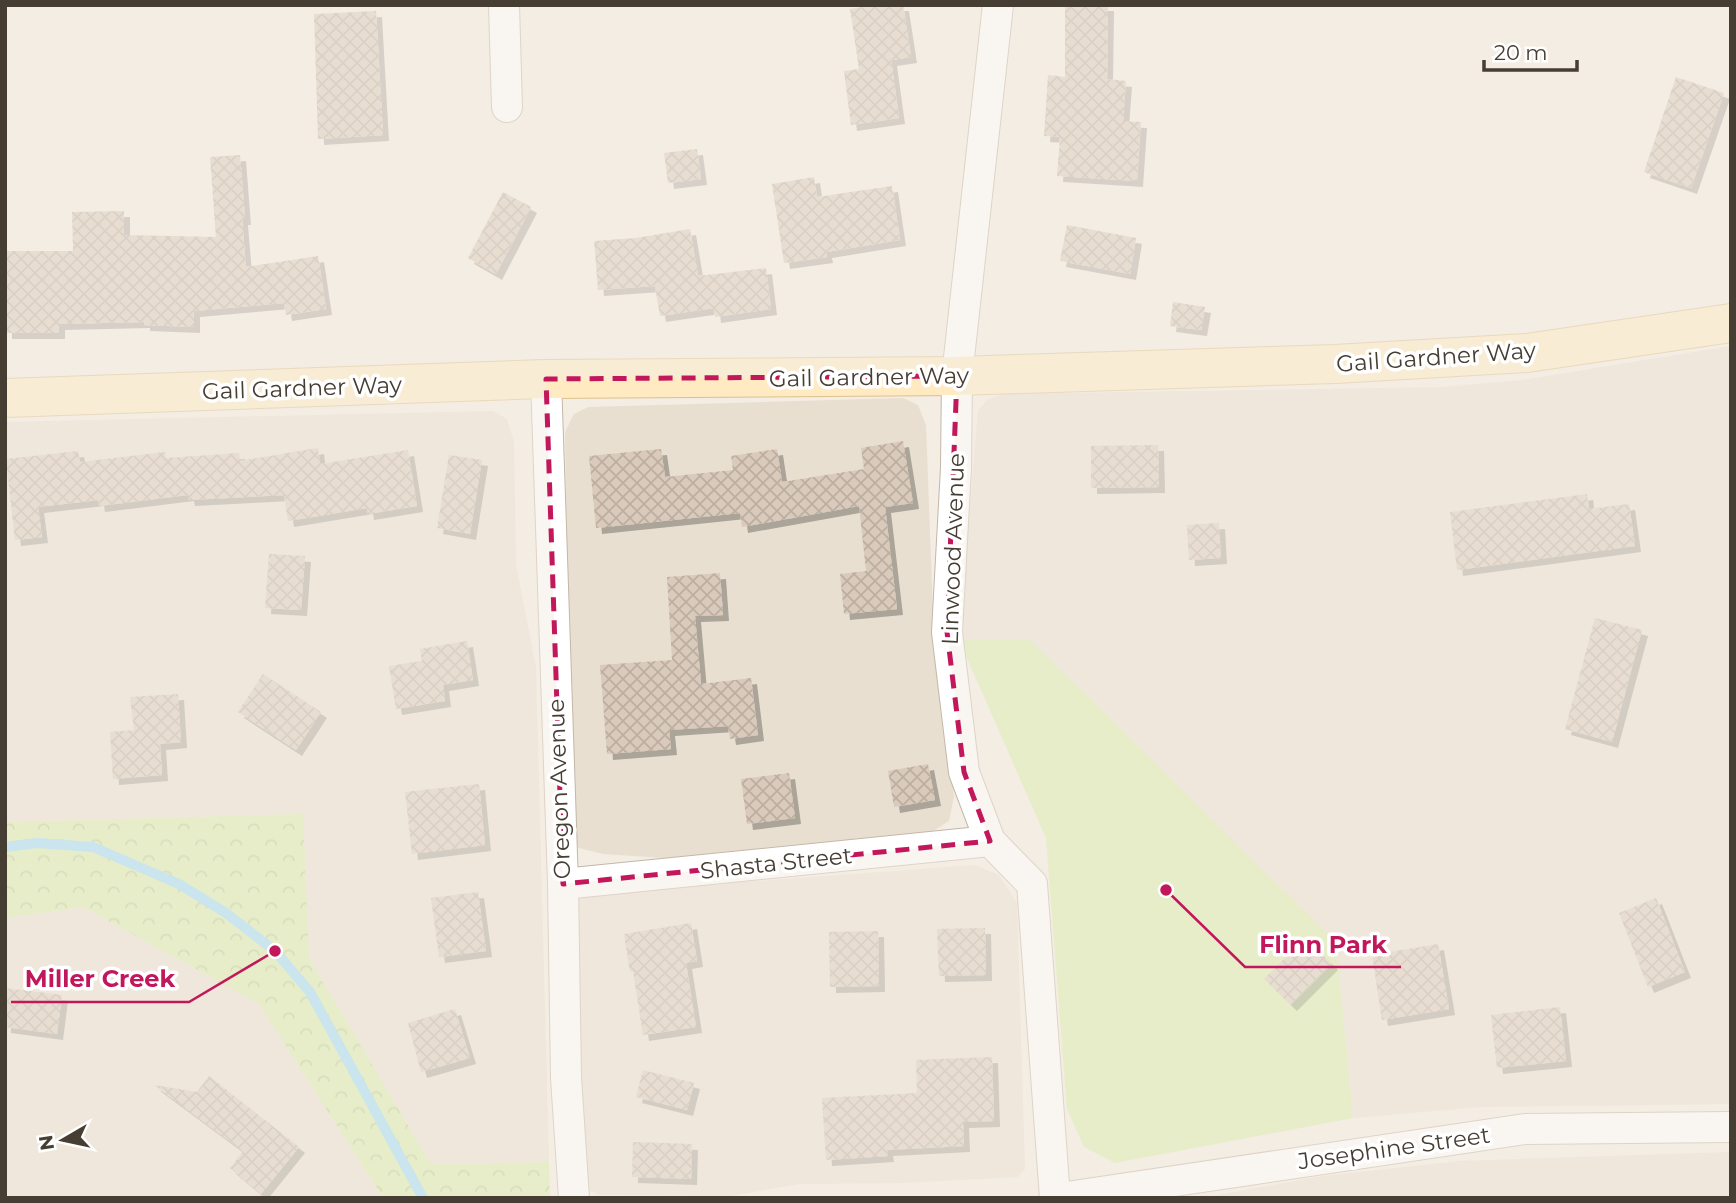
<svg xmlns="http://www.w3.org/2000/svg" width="1736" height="1203" font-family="Montserrat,sans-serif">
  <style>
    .residential { fill: #e8dfd1 }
    .green { fill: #d5eda7 }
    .forest { fill: url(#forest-crowns) }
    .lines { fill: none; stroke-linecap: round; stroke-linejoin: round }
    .stream { stroke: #98dbf8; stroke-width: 10 }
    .building { fill: url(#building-cross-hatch); filter: url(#shadow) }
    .street-casing { stroke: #c3b7a8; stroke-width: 32 }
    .secondary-casing { stroke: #dcc18f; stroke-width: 40 }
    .street { stroke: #fff; stroke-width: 30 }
    .secondary { stroke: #ffeac2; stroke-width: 38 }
    .marked { fill: none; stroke: #c2185b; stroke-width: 5; stroke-dasharray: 14 9; stroke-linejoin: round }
    .labels { text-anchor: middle; stroke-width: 7; stroke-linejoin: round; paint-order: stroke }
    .street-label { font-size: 23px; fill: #463d33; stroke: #fff }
    .leader { fill: none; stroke: #c2185b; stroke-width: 2.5 }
    .callout-dot { fill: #c2185b; stroke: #fff; stroke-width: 2.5 }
    .callout-label { font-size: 24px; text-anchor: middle; font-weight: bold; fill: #c2185b; stroke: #fff; stroke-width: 7; stroke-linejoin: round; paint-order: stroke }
  </style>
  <defs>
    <pattern id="forest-crowns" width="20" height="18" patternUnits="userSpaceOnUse" patternTransform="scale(1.75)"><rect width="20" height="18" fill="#d5eda7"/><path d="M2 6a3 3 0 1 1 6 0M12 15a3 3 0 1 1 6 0" fill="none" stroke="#b8cc90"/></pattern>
    <pattern id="building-cross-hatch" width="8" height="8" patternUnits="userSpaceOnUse" patternTransform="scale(1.75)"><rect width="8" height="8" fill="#dacabb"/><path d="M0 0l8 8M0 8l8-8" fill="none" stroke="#bcaea1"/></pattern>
    <filter id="shadow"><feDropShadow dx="6" dy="6" stdDeviation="0" flood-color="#0004"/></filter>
  </defs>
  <rect width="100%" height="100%" fill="#f4ede3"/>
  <path class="residential" d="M1731,346V1104L1482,1107L1353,1118L1336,942L959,640L978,411L987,400L1003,394L1445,387L1522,380Z
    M903,398L918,405L926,425L933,614L954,797L949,821L933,831L663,858L603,854L579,848L571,839L565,432L574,414L588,407Z
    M493,411L507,419L514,442L516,564L536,668L549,1162L431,1164L309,958L302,814L5,822V422Z
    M975,865L999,875L1017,903L1025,1169L1018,1177L905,1183L799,1184L731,1196L599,1195L586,1189L581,1181L574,900L583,894Z
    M83,907L259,1004L383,1198H5V918Z
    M1731,1152V1198H1201L1323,1176L1459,1161Z"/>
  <path class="green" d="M959,640H1030L1336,942L1353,1118L1115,1163L1084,1147L1067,1109L1046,838Z"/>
  <path class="forest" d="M303,814L309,958L431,1164L549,1162L550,1198H383L259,1004L83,907L5,918V822Z"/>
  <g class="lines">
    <path class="stream" d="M5,847L37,843L93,847L179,884L226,913L275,951L310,992L423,1198"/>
  </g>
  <path class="building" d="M874,5H903L911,57L891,60L899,118L851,125L844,71L859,69L850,9Z
    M1065,5H1108L1107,79L1126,81L1123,121L1141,122L1137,181L1057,176L1060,137L1044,136L1048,75L1065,77Z
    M376,11L383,135L318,139L314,14Z
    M1676,77L1724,93L1691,188L1644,172Z
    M697,149L701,179L668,183L664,153Z
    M240,155L245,219H242L246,267L318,256L326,309L286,315L284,303L194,311V327L144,325V322L59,324V333H6L5,251H73L72,212L124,211V235L216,237L210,157Z
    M814,177L817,197L892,186L900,240L826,252L827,257L784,263L772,184Z
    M503,192L531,207L496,274L468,258Z
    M1067,225L1136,238L1130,274L1060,261Z
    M690,229L698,276L766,268L771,309L715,317L714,308L660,316L655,286L598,290L594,241L636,238Z
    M1173,302L1205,307L1201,330L1170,326Z
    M903,441L913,503L885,507L897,609L844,614L840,574L866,571L859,506L742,527L740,513L596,528L589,456L661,449L665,477L733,470L731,456L777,449L782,482L864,469L861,448Z
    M1158,445L1159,487L1091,488V446Z
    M318,448L320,464L408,450L417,506L368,514L367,508L288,521L284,495L189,500L188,495L99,506L98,500L38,507L42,537L15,540L6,459L78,451L80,462L165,452L166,458L239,453L240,461Z
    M449,455L482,460L470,534L437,528Z
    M1587,494L1589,509L1629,504L1635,546L1457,570L1450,512Z
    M1219,523L1221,558L1189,560L1187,525Z
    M269,554L305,556L301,610L265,608Z
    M720,573L723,615L695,616L701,684L751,678L758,735L730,739L728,726L669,730L671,749L607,754L600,665L672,660L667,577Z
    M1595,618L1642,630L1612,742L1565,729Z
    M467,641L473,680L443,685L445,701L396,709L389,666L422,661L420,649Z
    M263,674L321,712L296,750L238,712Z
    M178,694L181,742L160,744L162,775L113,779L110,732L134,730L130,697Z
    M928,764L935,800L894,807L888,771Z
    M789,773L795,818L747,824L741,779Z
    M479,784L485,845L412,854L405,792Z
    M478,892L486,951L439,957L431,898Z
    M1656,898L1685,972L1648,987L1619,913Z
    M691,923L697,961L686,963L696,1027L643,1035L633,971L630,972L624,934Z
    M985,928L986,975L939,976L937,929Z
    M878,931L879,986L830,987L829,932Z
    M1305,938L1332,964L1291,1005L1264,979Z
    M1438,944L1449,1009L1382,1020L1372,955Z
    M5,988L62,995L57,1034L5,1027Z
    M1560,1007L1566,1061L1497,1068L1491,1015Z
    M455,1009L470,1058L421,1072L408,1023Z
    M992,1057L994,1121L963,1122L964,1146L887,1150L888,1156L826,1160L822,1098L917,1093L916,1060Z
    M643,1070L694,1083L687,1110L636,1097Z
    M209,1076L299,1147L261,1194L230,1168L243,1151L154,1085L197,1092Z
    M633,1142L692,1144L691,1179L632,1177Z"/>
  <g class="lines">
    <defs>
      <path id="street" d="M504,5L507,107
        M998,5L957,376L956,468L947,632L964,772L990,841L1032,884L1055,1198
        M546,379L563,884L566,1078L574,1198
        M563,884L990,841
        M1060,1198L1525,1129L1731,1127"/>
      <path id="secondary" d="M5,398L546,379L957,376L1335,364L1527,353L1731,323"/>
    </defs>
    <use href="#street" class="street-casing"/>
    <use href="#secondary" class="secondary-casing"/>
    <use href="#street" class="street"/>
    <use href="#secondary" class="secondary"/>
  </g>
  <path d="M0 0H1736V1203H0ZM957,376L947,632L964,772L990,841L563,884L546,379Z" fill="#f4ede3" fill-opacity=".55" fill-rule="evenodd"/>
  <path class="marked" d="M957,376L947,632L964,772L990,841L563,884L546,379Z"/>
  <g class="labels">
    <g class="street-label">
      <text transform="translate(1436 357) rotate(-4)" y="8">Gail Gardner Way</text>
      <text transform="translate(869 377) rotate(-1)" y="8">Gail Gardner Way</text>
      <text transform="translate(302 388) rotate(-2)" y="8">Gail Gardner Way</text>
      <text transform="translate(953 549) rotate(-88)" y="8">Linwood Avenue</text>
      <text transform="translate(559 789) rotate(-92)" y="8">Oregon Avenue</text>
      <text transform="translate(776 863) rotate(-6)" y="8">Shasta Street</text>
      <text transform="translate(1394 1148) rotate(-8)" y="8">Josephine Street</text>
    </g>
  </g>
  <path class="leader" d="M1166 890L1245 967H1401M275 951L189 1002H11"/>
  <g class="callout-dot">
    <circle cx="1166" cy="890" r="7"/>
    <circle cx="275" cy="951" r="7"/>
  </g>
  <g class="callout-label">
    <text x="1323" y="953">Flinn Park</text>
    <text x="100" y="987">Miller Creek</text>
  </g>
  <rect width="1736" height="1203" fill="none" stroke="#463d33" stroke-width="14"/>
  <g transform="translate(63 1140) rotate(261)" stroke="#ffffff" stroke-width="5" paint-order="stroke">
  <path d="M0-5L12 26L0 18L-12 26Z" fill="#463d33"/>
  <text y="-10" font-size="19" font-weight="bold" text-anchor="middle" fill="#463d33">N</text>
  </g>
  <path d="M1484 60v10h93v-10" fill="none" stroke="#463d33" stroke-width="3.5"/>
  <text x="1494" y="60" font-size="21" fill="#463d33" stroke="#ffffff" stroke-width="5" paint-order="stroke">20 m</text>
</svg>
